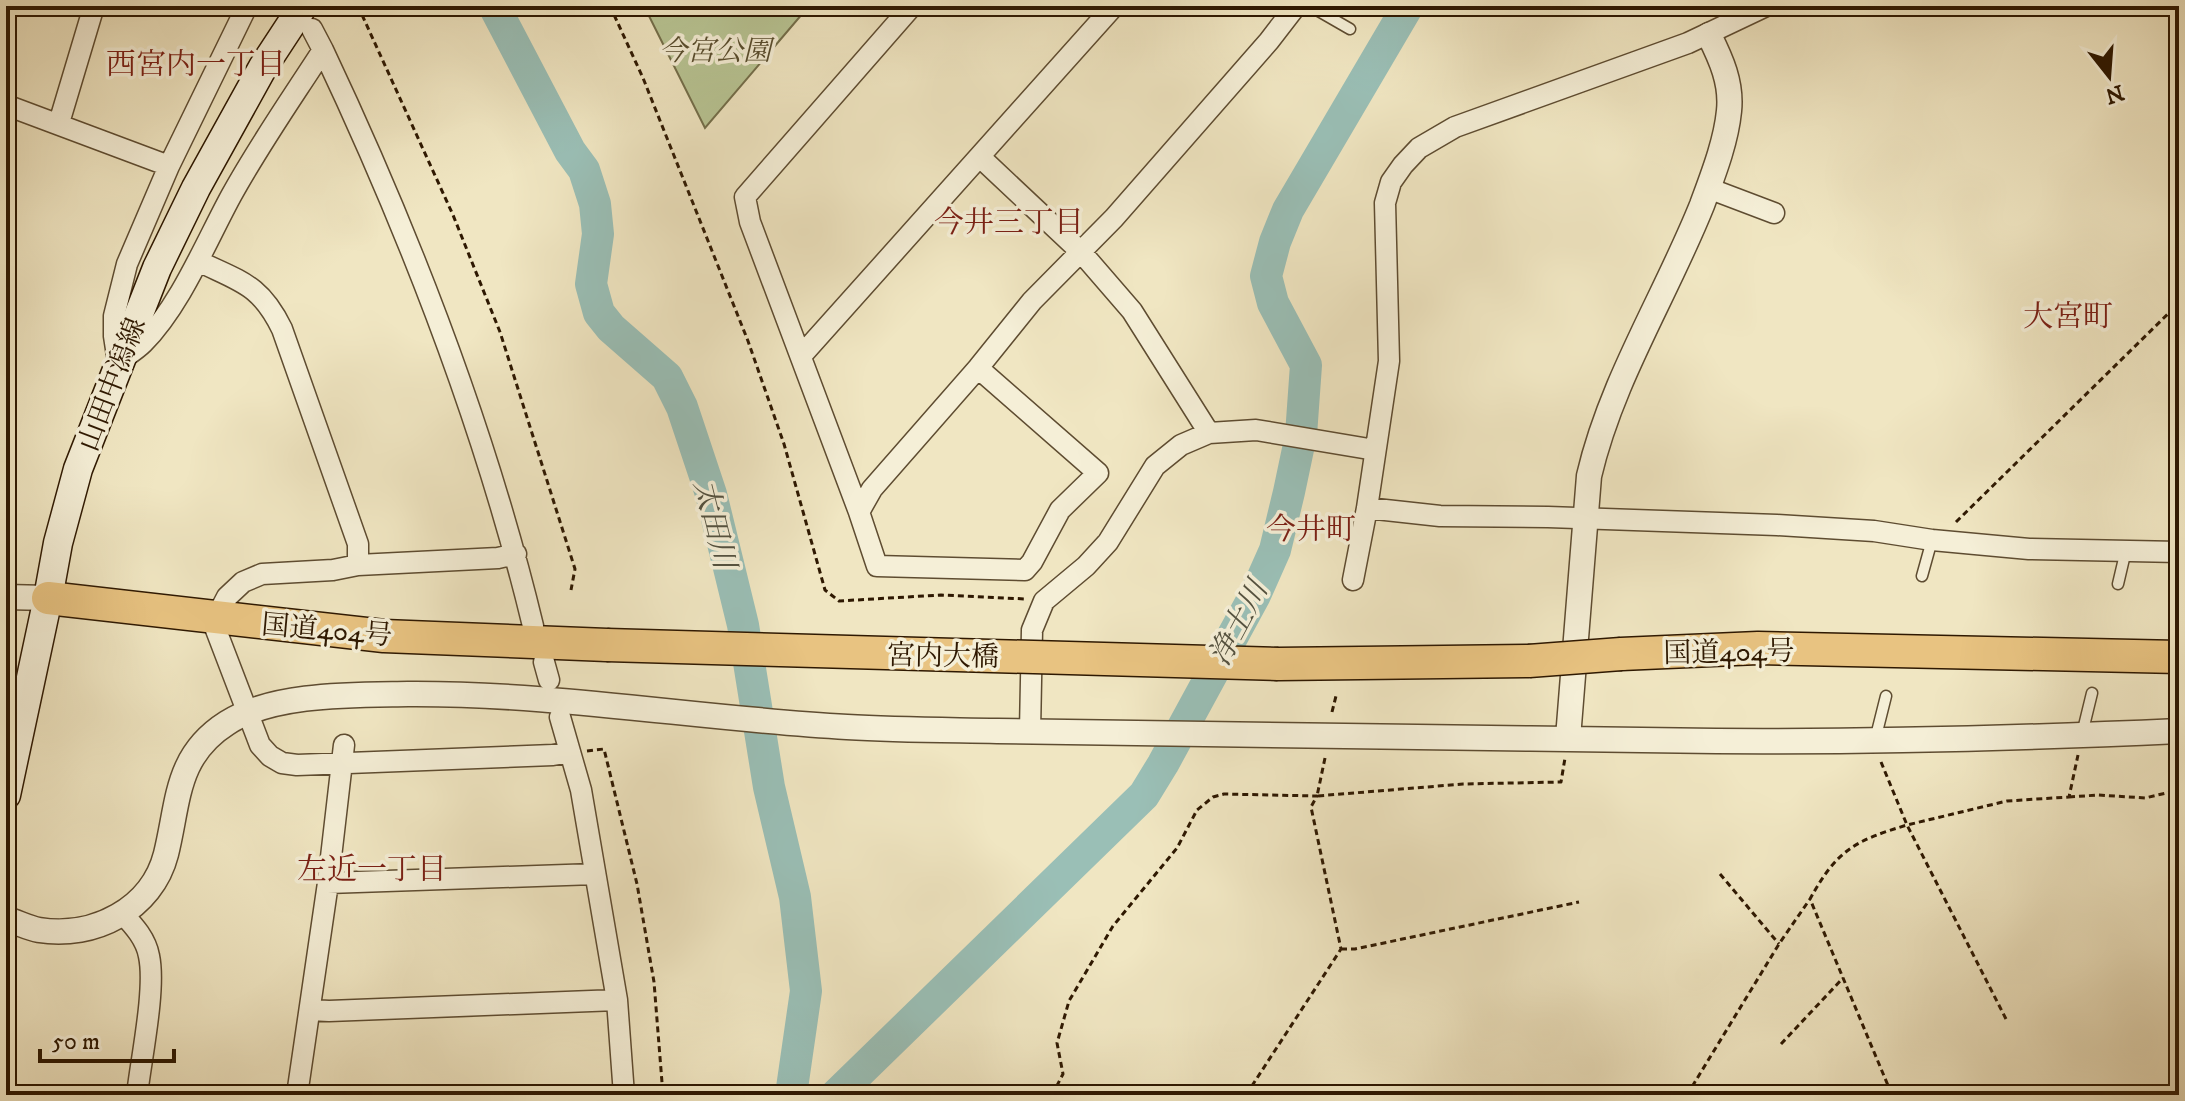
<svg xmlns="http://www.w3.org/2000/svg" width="2185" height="1101" font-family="'IM FELL DW Pica','Noto Serif JP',serif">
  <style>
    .green { fill: #b8c594; stroke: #736e4a; stroke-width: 2 }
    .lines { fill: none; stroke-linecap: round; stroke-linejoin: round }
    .river { stroke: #9abfb6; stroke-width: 32 }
    .service-casing { stroke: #5e4c31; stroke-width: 13 }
    .minor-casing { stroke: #5e4c31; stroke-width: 23 }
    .tertiary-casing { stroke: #5e4c31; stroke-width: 27 }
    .secondary-casing { stroke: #2e1801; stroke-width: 31 }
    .trunk-casing { stroke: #2e1801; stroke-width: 35 }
    .path { stroke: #2e1801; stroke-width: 3; stroke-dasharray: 6 4; stroke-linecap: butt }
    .service { stroke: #f5efd7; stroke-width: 10 }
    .minor { stroke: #f5efd7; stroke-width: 20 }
    .tertiary { stroke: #f5efd7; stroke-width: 24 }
    .secondary { stroke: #f5efd7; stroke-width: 28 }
    .trunk { stroke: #e8c381; stroke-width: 32 }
    .trunk-bridge-casing { stroke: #2e1801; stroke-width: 35; stroke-linecap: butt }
    .trunk-bridge { stroke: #e8c381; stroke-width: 32 }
    .labels { text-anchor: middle; stroke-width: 7; stroke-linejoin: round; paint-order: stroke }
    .park-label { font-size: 28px; font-style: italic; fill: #574c2d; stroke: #f5efd7 }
    .street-label { font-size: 28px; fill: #2e1801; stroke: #f5efd7 }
    .neighbourhood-label { font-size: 30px; fill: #7a1f14; stroke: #f5efd7 }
    .water-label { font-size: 30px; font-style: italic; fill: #545240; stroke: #f5efd7 }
  </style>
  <rect width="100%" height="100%" fill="#f0e6c2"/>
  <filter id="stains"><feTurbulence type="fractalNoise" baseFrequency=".0025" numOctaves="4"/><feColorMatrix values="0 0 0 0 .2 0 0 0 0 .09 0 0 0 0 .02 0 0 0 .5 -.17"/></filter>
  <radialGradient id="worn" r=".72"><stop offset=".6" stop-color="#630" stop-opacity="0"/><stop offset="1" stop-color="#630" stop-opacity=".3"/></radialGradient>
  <path class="green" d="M644,6H809L705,128Z"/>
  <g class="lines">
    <path class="river" d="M494,6L570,151L584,170L595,204L598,234L591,284L599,313L611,328L667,377L682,407L711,494L743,625L769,787L795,897L806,991L791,1095
      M836,1095L1144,795L1163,764L1255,595L1275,550L1289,492L1301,435L1306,365L1273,303L1266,276L1275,242L1288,210L1408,6"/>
    <defs>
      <path id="service" d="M1310,6L1350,29
        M1922,576L1932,540
        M2118,584L2126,550
        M2082,734L2092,693
        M1875,740L1886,696"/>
      <path id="minor" d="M247,6L169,166L127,264L114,316V336L118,362C126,356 136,350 143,343C180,306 206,242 231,196C259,145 292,98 323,50L312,29
        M912,6L745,197L750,222L859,512L877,566L1025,570L1032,562L1060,510L1098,473L978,368
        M323,50C410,234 485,427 533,626
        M6,105L169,166
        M59,123L94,6
        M980,157L1081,252L1132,311L1209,433
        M1708,188L1774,213
        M198,261C241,282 260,284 282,329L358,544V565
        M801,356L1114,6
        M1367,508L1440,516L1548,517L1777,525L1874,531L1932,540L2029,549L2179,552
        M859,512L872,489L978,368L1032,301L1114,218L1269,41L1296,6
        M516,554L498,558L358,565L333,570L262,574L243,582L227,597L216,618V630L260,745L270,756L282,763L297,765L553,755L570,752
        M1353,580L1367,508L1389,361L1385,203L1391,182L1403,165L1419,148L1455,127L1688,43L1766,6
        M544,662L549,680
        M560,717L581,790L617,1000L624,1095
        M1030,731L1032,630L1044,601L1086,566L1108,542L1155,466L1181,445L1209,433L1256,430L1375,450
        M328,883L595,874
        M123,914C134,926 146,939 149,956C156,989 141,1059 137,1095
        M310,1010L329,1011L617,1000
        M297,1095L328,883L344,745"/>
      <path id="tertiary" d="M6,597L48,598
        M1568,738L1589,476C1611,381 1666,295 1702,205C1713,175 1726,142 1729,111C1732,83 1721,59 1709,35
        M6,919C17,922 28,928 39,930C94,939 152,909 166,854C179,802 175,756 227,723C273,693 354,695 408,694C555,693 701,719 847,727C897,730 947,730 997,731C1113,733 1229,734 1345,736C1469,737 1592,740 1716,741C1870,742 2025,738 2179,731"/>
      <path id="secondary" d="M6,795L48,598L58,543L78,469L157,268L196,188L263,67L303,6"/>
      <path id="trunk" d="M48,598L384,636L607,645
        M1621,654L1758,648L2179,657
        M1278,664L1529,661"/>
    </defs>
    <use href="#service" class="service-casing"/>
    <use href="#minor" class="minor-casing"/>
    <use href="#tertiary" class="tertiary-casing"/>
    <use href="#secondary" class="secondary-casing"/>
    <use href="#trunk" class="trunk-casing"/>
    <path class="path" d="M358,6L453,215L500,332L575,569L571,590
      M610,6L643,78L748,341L784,444L825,590L839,601L941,595L1026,599
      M1956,522L2179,303
      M1332,712L1336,696
      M587,751L604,749L637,884L654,982L663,1095
      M1325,758L1317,796L1463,784L1561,782L1565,758
      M1881,762L1907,825C1854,841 1837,850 1810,899L1892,1095
      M2069,797L2098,795L2145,798L2179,790
      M1720,874L1779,944
      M1341,949H1355L1579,902
      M2006,1019L1907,825L2007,801L2069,797L2078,755
      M1781,1044L1843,978
      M1052,1095L1063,1074L1057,1043L1069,1001L1113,926L1177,848L1197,810L1213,797L1224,794L1317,796L1311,807L1341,949L1246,1095
      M1687,1095L1779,944L1810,899
      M1974,1095L1986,1087"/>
    <use href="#service" class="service"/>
    <use href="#minor" class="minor"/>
    <use href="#tertiary" class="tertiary"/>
    <use href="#secondary" class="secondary"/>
    <use href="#trunk" class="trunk"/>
    <defs>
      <path id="trunk-bridge" d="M607,645L1278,664
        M1529,661L1621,654"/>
    </defs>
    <use href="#trunk-bridge" class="trunk-bridge-casing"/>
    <use href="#trunk-bridge" class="trunk-bridge"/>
  </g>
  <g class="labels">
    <g class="park-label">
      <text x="715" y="60">今宮公園</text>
    </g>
    <g class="street-label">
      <text transform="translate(111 384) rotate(-69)" y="10">山田中潟線</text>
      <text transform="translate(327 629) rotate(5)" y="10">国道404号</text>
      <text transform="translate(1729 651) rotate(-1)" y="10">国道404号</text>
      <text transform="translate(943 655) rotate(1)" y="10">宮内大橋</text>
    </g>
    <g class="neighbourhood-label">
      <text x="196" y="74">西宮内一丁目</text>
      <text x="1009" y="232">今井三丁目</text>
      <text x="2068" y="326">大宮町</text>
      <text x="1311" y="539">今井町</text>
      <text x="372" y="879">左近一丁目</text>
    </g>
    <g class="water-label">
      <text transform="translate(715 524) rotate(76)" y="10">太田川</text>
      <text transform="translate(1238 623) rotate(-62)" y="10">浄土川</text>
    </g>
  </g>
  <rect width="2185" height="1101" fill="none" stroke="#f0e6c2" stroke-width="32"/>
  <rect x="8" y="8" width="2169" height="1085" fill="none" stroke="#2e1801" stroke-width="4"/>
  <rect x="16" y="16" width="2153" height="1069" fill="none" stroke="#2e1801" stroke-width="2"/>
  <g transform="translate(2109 76) rotate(163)" stroke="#f5efd7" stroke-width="6" paint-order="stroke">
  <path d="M0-6L14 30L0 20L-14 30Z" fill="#2e1801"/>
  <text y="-12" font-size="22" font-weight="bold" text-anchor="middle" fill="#2e1801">N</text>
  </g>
  <path d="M40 1049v12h134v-12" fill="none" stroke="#2e1801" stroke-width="4"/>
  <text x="52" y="1049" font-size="24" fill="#2e1801" stroke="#f5efd7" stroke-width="6" paint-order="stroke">50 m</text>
  <rect width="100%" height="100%" filter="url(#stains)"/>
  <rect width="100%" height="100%" fill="url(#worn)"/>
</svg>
